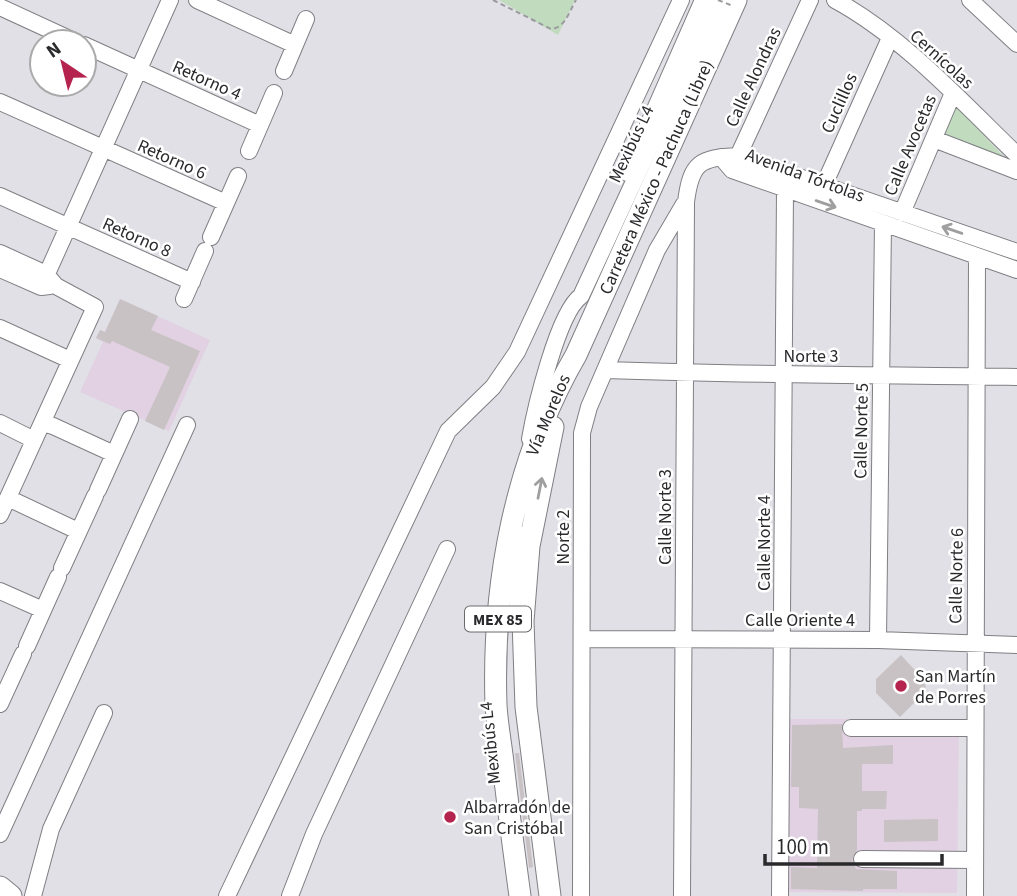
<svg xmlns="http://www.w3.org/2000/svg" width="1017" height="896" font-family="'Source Sans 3',sans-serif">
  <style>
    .education { fill: #e2d1e2 }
    .green { fill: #c0dbbd }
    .building { fill: #c8c2c5 }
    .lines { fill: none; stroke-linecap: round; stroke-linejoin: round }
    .minor-casing { stroke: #7f7f84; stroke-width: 18 }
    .major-casing { stroke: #7f7f84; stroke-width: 23 }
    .path { stroke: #9b9b9f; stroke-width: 2; stroke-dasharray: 5 3.5; stroke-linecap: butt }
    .minor { stroke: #fff; stroke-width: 16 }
    .major { stroke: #fff; stroke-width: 21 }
    .path-bridge { stroke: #9b9b9f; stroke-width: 2; stroke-dasharray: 5 3.5; stroke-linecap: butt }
    .oneway { stroke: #9f9fa0 }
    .poi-dot { fill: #b5244e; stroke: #fff; stroke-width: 2.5 }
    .labels { text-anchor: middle; stroke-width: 5; stroke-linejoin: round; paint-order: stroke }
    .shield { fill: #fff; stroke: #6a6a6c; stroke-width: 2 }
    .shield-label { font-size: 16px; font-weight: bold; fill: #2a2a2d }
    .street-label { font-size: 18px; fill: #2a2a2d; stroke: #fff }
    .poi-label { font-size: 18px; fill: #2a2a2d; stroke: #fff; text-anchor: start }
  </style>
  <rect width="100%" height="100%" fill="#e0e0e6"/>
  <path class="education" d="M120,299L210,340L169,431L80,392L103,342L96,338L100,330L105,332Z
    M787,719H959L957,893L786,892Z"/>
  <path class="green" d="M499,0H575L558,35Z
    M952,102L1008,161L939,136Z"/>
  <path class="building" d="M120,299L158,316L151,330L200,351L164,430L145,421L170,367L112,341L110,344L96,338L100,330L105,332Z
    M901,655L925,681L926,691L900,717L876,693V679Z
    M842,724L843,748L893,745V764H862V791H887L886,809H862V811H857V850L852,860L856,869L897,871V889H863V891L791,889V867L817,868L818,809L799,808V787H791L792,725Z
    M515,753H519L533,867L529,868Z
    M938,819V841L884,842V820Z"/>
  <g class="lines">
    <defs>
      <path id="minor" d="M197,0L295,45
        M835,0C902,36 962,102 1017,155
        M970,0L1017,44
        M0,7L76,42
        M84,45L260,125
        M284,71L306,19
        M0,102L226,203
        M934,139L1017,171
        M249,151L274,93
        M721,157L732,170L1017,270
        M734,165L810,0
        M627,173L703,0
        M824,185L890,38
        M0,196L192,282
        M902,213L953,93
        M211,237L238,176
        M0,253L46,274L56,286L95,307L0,515
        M0,269L41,287L50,286
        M41,287L170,0
        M184,299L205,251
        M0,328L70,360
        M606,370C743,375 880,375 1017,377
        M0,423L34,440
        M42,423L53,426L114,454
        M530,439C535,410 558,312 581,296L718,0
        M98,490L130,419
        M8,498L78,531
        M62,568L95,496
        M0,591L43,610
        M517,608L518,594L514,587L518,534
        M582,639L878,640L1017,645
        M878,640L883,223
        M27,646L58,577
        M0,704L23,654
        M851,728H975
        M0,834L187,425
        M862,859L975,860
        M33,896L51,829L104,713
        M227,896L448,431L493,387L517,352L681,0
        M290,896L314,834L447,549
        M581,896L582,433L589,407L657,250L684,204
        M682,896L686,202C691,162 700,158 738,156L1017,252
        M780,896L785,190
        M975,896L977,256"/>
      <path id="major" d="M0,887L11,896
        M520,896C514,852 508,808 503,763C501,744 497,724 496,705C492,584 515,460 576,355L736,0
        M550,896L526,707L523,621L529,546L553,427"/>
    </defs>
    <use href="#minor" class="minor-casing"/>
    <use href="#major" class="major-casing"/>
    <path class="path" d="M493,0L551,29C565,28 569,12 576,0"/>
    <use href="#minor" class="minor"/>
    <use href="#major" class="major"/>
    <path class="path-bridge" d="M718,0L733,6"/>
  </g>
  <defs><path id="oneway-shaft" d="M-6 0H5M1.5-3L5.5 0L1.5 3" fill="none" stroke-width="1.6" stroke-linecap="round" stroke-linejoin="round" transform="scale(1.75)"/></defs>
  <g class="oneway">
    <use href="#oneway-shaft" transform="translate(826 204) rotate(19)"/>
    <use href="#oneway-shaft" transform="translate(952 230) rotate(-161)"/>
    <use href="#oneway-shaft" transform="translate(540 488) rotate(-79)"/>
  </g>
  <g class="poi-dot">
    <circle cx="901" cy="686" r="7"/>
    <circle cx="450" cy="817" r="7"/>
  </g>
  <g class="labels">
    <rect class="shield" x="465" y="606.5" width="66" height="25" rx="5"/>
    <g class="shield-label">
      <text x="498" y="625">MEX 85</text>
    </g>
    <g class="street-label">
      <text transform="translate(942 59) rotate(42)" y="6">Cernícolas</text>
      <text transform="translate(753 77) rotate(-65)" y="6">Calle Alondras</text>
      <text transform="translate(207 80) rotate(24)" y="6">Retorno 4</text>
      <text transform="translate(839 103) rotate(-66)" y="6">Cuclillos</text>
      <text transform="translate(631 144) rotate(-65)" y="6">Mexibús L4</text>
      <text transform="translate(910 145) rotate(-67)" y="6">Calle Avocetas</text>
      <text transform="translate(172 159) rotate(24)" y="6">Retorno 6</text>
      <text transform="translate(805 175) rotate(20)" y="6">Avenida Tórtolas</text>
      <text transform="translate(656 177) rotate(-66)" y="6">Carretera México - Pachuca (Libre)</text>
      <text transform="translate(137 237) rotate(24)" y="6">Retorno 8</text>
      <text x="811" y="362">Norte 3</text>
      <text transform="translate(548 415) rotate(-67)" y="6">Vía Morelos</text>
      <text transform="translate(861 431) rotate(-89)" y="6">Calle Norte 5</text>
      <text transform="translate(665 517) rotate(-90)" y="6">Calle Norte 3</text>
      <text transform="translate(563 537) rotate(-90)" y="6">Norte 2</text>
      <text transform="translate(764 543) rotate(-90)" y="6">Calle Norte 4</text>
      <text transform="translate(956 576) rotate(-89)" y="6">Calle Norte 6</text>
      <text x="800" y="626">Calle Oriente 4</text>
      <text transform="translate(490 743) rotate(-96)" y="6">Mexibús L4</text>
    </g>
    <g class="poi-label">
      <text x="915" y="682">San Martín<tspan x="915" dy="21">de Porres</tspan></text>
      <text x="464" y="813">Albarradón de<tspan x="464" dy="21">San Cristóbal</tspan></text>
    </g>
  </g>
  <g transform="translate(63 63) rotate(325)"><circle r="33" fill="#ffffff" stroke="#aaaaab" stroke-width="2"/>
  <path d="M0-5L12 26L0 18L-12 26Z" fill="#b5244e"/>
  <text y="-10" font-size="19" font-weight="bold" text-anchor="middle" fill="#2a2a2d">N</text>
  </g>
  <path d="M765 854v10h177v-10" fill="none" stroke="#2a2a2d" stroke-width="3.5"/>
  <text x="776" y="854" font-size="21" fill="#2a2a2d" stroke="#ffffff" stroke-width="5" paint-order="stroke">100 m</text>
</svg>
